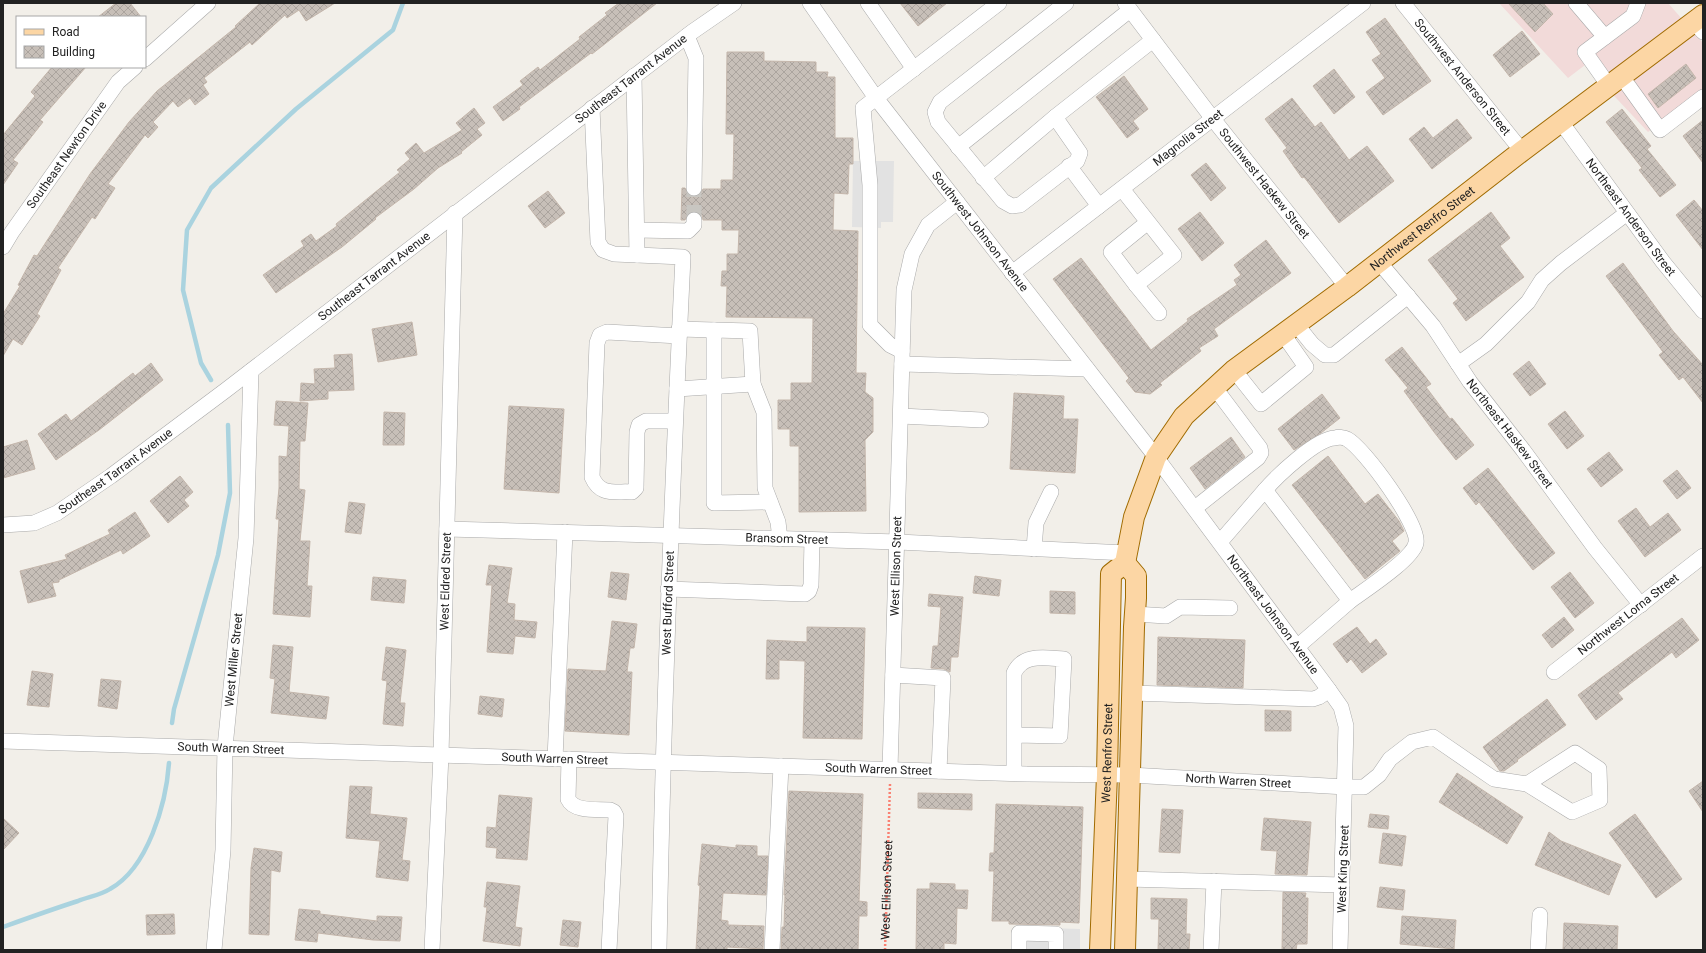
<svg xmlns="http://www.w3.org/2000/svg" width="1706" height="953" font-family="Roboto,sans-serif">
  <style>
    .commercial { fill: #f2dad9 }
    .parking { fill: #e2e2e2 }
    .lines { fill: none; stroke-linecap: round; stroke-linejoin: round }
    .stream { stroke: #aad3df; stroke-width: 4.5 }
    .building { fill: url(#building-cross-hatch); stroke: #c4b6ab }
    .minor-tunnel { stroke: #c8c6c1; stroke-width: 15; stroke-dasharray: 15 8; stroke-linecap: butt }
    .minor-casing { stroke: #a9a9a9; stroke-width: 16 }
    .major-casing { stroke: #a06b00; stroke-width: 22 }
    .path { stroke: #fa8072; stroke-width: 2.5; stroke-dasharray: 2 2; stroke-linecap: butt }
    .minor { stroke: #fff; stroke-width: 15 }
    .major { stroke: #fcd6a4; stroke-width: 20 }
    .labels { text-anchor: middle; stroke-width: 3; stroke-linejoin: round; paint-order: stroke }
    .street-label { font-size: 12px; fill: #222; stroke: #fff }
  </style>
  <defs>
    <pattern id="building-cross-hatch" width="8" height="8" patternUnits="userSpaceOnUse"><rect width="8" height="8" fill="#c7bfb8"/><path d="M0 0l8 8M0 8l8-8" fill="none" stroke="#aba49e"/></pattern>
  </defs>
  <rect width="100%" height="100%" fill="#f2efe9"/>
  <path class="commercial" d="M1499,3H1668L1703,43V91L1648,132L1585,65L1568,78Z"/>
  <path class="parking" d="M853,161H894L893,222H881V228L852,227Z
    M1014,927L1080,929V950H1013Z"/>
  <g class="lines">
    <path class="stream" d="M211,380L201,363L183,290L187,230L211,188L296,109L393,30L403,3
      M172,723L174,709L218,555L230,493L228,425
      M3,927C28,918 53,909 78,901C88,897 101,895 110,889C148,868 166,804 169,763"/>
  </g>
  <path class="building" d="M116,3H130L141,17H98Z
    M260,3H335L306,21L299,10L287,18L285,15L252,45L250,42L204,78L207,82L203,85L209,94L195,105L190,98L178,107L173,101L153,122L158,127L148,138L145,135L108,184L115,188L95,219L92,217L58,268L61,270L37,314L40,316L22,345L13,339L3,356V314L20,286L18,285L34,255L37,256L90,174L129,122L157,91L236,27L235,26Z
    M619,3H657L592,54L591,53L519,107L520,109L503,121L493,107L523,85L520,81L538,67L540,70L580,39L579,37L607,15L605,13Z
    M900,3H947L918,26Z
    M1508,3H1543L1553,14L1535,32Z
    M1385,18L1431,81L1383,115L1366,92L1385,78L1372,60L1381,54L1366,32Z
    M1522,31L1540,54L1510,77L1493,55Z
    M727,52H764V61L816,62V72H828L827,77H835V138H853V164H849L848,194L834,193L833,230L858,231L856,373H866L865,392L873,398V432L865,440L866,511L799,512V446H790V429H778V400H791V383H812L813,318L726,317L727,286H721L722,271H727V254H738L739,230H722V220H703L702,215L694,211L689,212L685,220H681L682,188H685L689,195L694,197L699,196L703,189H721V180H733L734,134H726Z
    M1686,64L1696,78L1658,108L1648,94Z
    M52,67H86L40,120L43,122L13,160L18,163L3,185V135L35,96L31,92Z
    M1334,69L1355,97L1334,114L1313,86Z
    M1124,76L1148,109L1133,121L1139,129L1127,138L1096,97Z
    M1292,98L1315,127L1321,122L1349,160L1367,146L1394,181L1339,223L1304,177L1302,178L1283,151L1287,148L1265,119Z
    M474,108L485,123L477,129L482,135L461,152L462,153L438,168L414,189L375,218L376,219L342,247L276,293L263,275L304,246L301,241L311,234L316,241L337,226L336,224L400,172L397,170L410,159L405,153L416,143L424,153L462,130L456,123Z
    M1622,109L1651,146L1647,149L1676,185L1660,197L1639,170L1642,168L1606,122Z
    M1457,119L1472,138L1432,169L1409,139L1424,127L1433,138Z
    M1703,120V163L1683,136Z
    M1206,163L1226,188L1211,201L1191,175Z
    M548,191L565,213L545,228L528,206Z
    M1694,200L1703,211V250L1676,215Z
    M1200,212L1224,243L1202,261L1178,229Z
    M1491,212L1510,238L1500,246L1524,277L1466,321L1453,303L1458,299L1428,260Z
    M1266,240L1291,273L1214,329L1218,336L1199,348L1201,351L1160,383L1162,385L1150,394L1135,392L1126,381L1129,378L1053,279L1081,258L1151,350L1188,321L1187,319L1237,285L1234,280L1241,275L1234,265Z
    M1623,263L1673,331L1703,365V403L1683,377L1679,380L1659,355L1663,352L1606,276Z
    M412,322L417,355L378,362L372,329Z
    M1402,347L1431,384L1426,387L1450,419L1452,418L1474,445L1456,460L1434,432L1404,391L1408,388L1385,360Z
    M352,354L354,390L328,391V399L300,401L301,383L315,384L314,369L335,368L334,355Z
    M1529,361L1546,384L1530,396L1513,374Z
    M151,363L163,380L99,430L56,460L38,434L66,414L71,421L133,373L135,376Z
    M1014,393L1064,396L1063,419H1078L1075,473L1010,469Z
    M1322,394L1340,418L1321,433L1294,450L1278,429Z
    M276,401L308,403L305,441H300L299,489L305,490L300,541H310L307,586H312L310,617L273,614L279,519H276L279,488V456L287,457L289,426L274,425Z
    M509,406L564,409L559,493L504,489Z
    M1565,411L1584,436L1567,449L1548,424Z
    M384,412L405,413L404,445H383Z
    M1231,437L1245,457L1205,489L1190,468Z
    M27,440L35,469L3,478V447Z
    M1609,452L1623,470L1601,487L1587,469Z
    M1328,456L1365,504L1378,494L1399,521L1404,531L1392,541L1400,551L1365,579L1292,485Z
    M1488,468L1555,553L1533,570L1479,502L1476,505L1463,488Z
    M1677,470L1691,488L1677,499L1663,481Z
    M180,476L193,492L184,500L189,506L168,523L150,501Z
    M349,502L365,504L361,534L345,532Z
    M1636,508L1650,527L1668,513L1681,530L1645,557L1618,521Z
    M135,512L150,536L123,554L121,550L59,580V582L52,583L56,596L28,603L20,571L67,559L65,555L110,534L108,530Z
    M489,565L512,568L507,603L515,604L514,620L537,622L535,638L515,636L513,654L487,652L492,585H486Z
    M611,572L629,574L626,600L608,597Z
    M1570,572L1594,603L1575,618L1551,587Z
    M975,576L1001,580L999,596L973,593Z
    M373,577L406,580L404,603L371,600Z
    M1050,591L1075,592V614L1050,613Z
    M929,594L963,597L958,657H951L950,672L944,669L931,668L933,646H938L941,607L928,606Z
    M1564,617L1574,630L1552,648L1542,635Z
    M1682,618L1699,640L1676,658L1672,652L1618,693L1623,699L1596,720L1578,695Z
    M612,621L637,624L634,648H630L627,672H632L629,735L565,731L568,669L606,671Z
    M807,627L865,628L862,739L803,738L805,661L779,660V679H766L767,640L807,642Z
    M1357,627L1370,644L1376,639L1387,654L1362,673L1351,659L1347,663L1333,644Z
    M1158,637L1245,640L1243,688L1157,685Z
    M273,645L293,647L289,692L329,697L326,719L271,713L275,679L270,678Z
    M386,647L406,650L400,703H405L403,726L383,724L387,681L382,680Z
    M32,671L53,674L49,707L27,705Z
    M101,679L121,681L117,709L98,706Z
    M480,696L504,699L502,717L478,714Z
    M1547,699L1566,725L1517,760L1518,761L1504,771H1500L1483,747Z
    M1265,710L1291,711V731H1265Z
    M1457,773L1523,817L1507,844L1439,802Z
    M1703,781V812L1689,791Z
    M350,786L372,787L370,814L407,818L402,860L410,861L408,881L376,877L380,841L346,838Z
    M789,791L863,794L859,901L867,902V916H859L858,950H781L782,927H784L785,895H784Z
    M918,793L972,794V810L918,808Z
    M499,795L532,798L527,860L496,858L497,848L486,847L487,827L496,828Z
    M996,804L1083,807L1079,923L1060,922V925L1009,924V921H992L994,871H989L990,853H994Z
    M1162,809L1183,810L1180,853L1159,852Z
    M1370,814L1389,816L1388,829L1368,827Z
    M1635,814L1682,879L1656,898L1609,833Z
    M3,818L19,833L3,850Z
    M1264,818L1311,822L1307,875L1275,874L1277,851L1261,850Z
    M1549,832L1561,841L1621,865L1609,895L1535,865Z
    M1383,833L1406,836L1402,866L1379,863Z
    M702,844L736,848V845L757,846V856H768L766,895L723,893L721,920L728,921V925L764,926L763,949L727,947V950H696L700,886L698,885Z
    M254,848L282,852L280,872L271,870L269,935L249,934L251,868Z
    M487,882L520,886L515,927L522,928L520,946L483,941L487,907H484Z
    M930,883L955,884V890H968L967,909L957,908L956,944L944,943V950H916L917,889H930Z
    M1380,887L1405,890L1403,910L1377,907Z
    M1283,892L1306,893L1305,898H1308L1307,944H1297L1296,950H1282Z
    M1151,898L1187,899L1186,934H1190L1189,950H1158L1159,919H1151Z
    M299,909L320,911V914L377,921V916L402,917L400,941L373,940L318,933L317,942L295,940Z
    M174,914L175,934L147,935L146,915Z
    M1402,916L1456,920L1454,949L1400,944Z
    M563,920L581,922L578,947L560,945Z
    M1564,923L1618,926L1617,950H1563Z"/>
  <g class="lines">
    <path class="minor-tunnel" d="M694,220V188"/>
    <defs>
      <g id="minor">
        <path id="s2" d="M810,3L876,98L1156,457L1329,690L1341,707L1346,726L1340,950"/>
        <path d="M868,3L914,69"/>
        <path d="M1066,3L940,102L935,112L938,122L1003,201L1012,206L1020,205L1077,161L1080,153L1055,117L1153,40"/>
        <path id="s3" d="M1125,3L1213,119L1347,287"/>
        <path id="s4" d="M1403,3L1522,151"/>
        <path d="M1576,3L1605,37"/>
        <path d="M1694,22L1703,32"/>
        <path d="M687,36L696,58L694,188"/>
        <path d="M145,59L208,3"/>
        <path d="M634,76L637,255"/>
        <path d="M1622,77L1660,130L1703,97"/>
        <path d="M1609,86L1585,52L1633,16L1638,3"/>
        <path d="M592,108L598,242L603,250L614,254L683,257C672,488 663,719 659,950"/>
        <path id="s5" d="M1561,122L1663,262L1703,311"/>
        <path d="M958,147L1130,10"/>
        <path d="M1069,166L1099,206"/>
        <path d="M983,178L1055,117"/>
        <path d="M1122,189L1174,255L1136,285L1111,252L1148,222"/>
        <path d="M637,230L688,231L694,225V220"/>
        <path id="s6" d="M3,247L12,232L118,82L135,67"/>
        <path id="s7" d="M1379,262L1433,326L1470,382L1523,450L1595,548L1641,605"/>
        <path id="s8" d="M1012,273L1363,3"/>
        <path d="M1136,285L1159,313"/>
        <path d="M1296,324L1312,344L1325,355H1334L1408,296"/>
        <path d="M679,329L750,331L753,384L764,412L765,488L778,522L780,539"/>
        <path d="M714,330V503L770,502"/>
        <path d="M902,351L890,345L870,325V185L863,108L999,3"/>
        <path d="M902,364L1087,369"/>
        <path d="M1458,364L1486,344L1528,302L1542,280L1561,263L1627,213"/>
        <path d="M1234,370L1261,404L1306,367L1283,334"/>
        <path d="M677,389L753,384"/>
        <path d="M901,416L981,420"/>
        <path d="M675,421H646L639,425L637,432L636,488L632,492C614,491 600,496 592,477L597,343L600,335L607,332L679,336"/>
        <path d="M1265,490C1277,476 1317,438 1335,438C1338,437 1344,437 1347,439C1364,448 1420,525 1416,543C1413,559 1365,590 1350,601"/>
        <path d="M1195,508L1258,458L1261,453L1260,448L1215,388"/>
        <path id="s9" d="M3,525L34,523L57,513L111,476L226,390L692,32L734,3"/>
        <path id="s10" d="M447,529L898,542L1127,553"/>
        <path d="M1220,542L1265,490L1350,601L1297,647"/>
        <path d="M1034,549L1036,523L1051,492"/>
        <path d="M668,589L805,594L809,591L811,585L812,540"/>
        <path d="M1135,614L1166,616L1180,607L1230,608"/>
        <path id="s11" d="M1554,672L1703,556"/>
        <path d="M893,675L943,678L939,771"/>
        <path d="M1133,693L1313,699L1319,697L1329,690"/>
        <path id="s12" d="M3,741L1027,774L1130,775L1346,787H1364L1379,775L1390,759L1412,742L1433,737L1494,779L1527,784L1572,812L1600,800L1599,769L1575,753L1527,784"/>
        <path d="M555,759L565,532"/>
        <path d="M569,759L568,799C574,812 597,809 610,810L614,812L616,816L609,950"/>
        <path id="s13" d="M890,769L904,290L912,254L928,225L957,202"/>
        <path d="M1014,773V673C1023,653 1045,658 1064,659L1060,736L1014,735"/>
        <path d="M1127,879L1342,885"/>
        <path id="s14" d="M214,950L223,850L225,747L246,538L251,371"/>
        <path id="s15" d="M432,950L441,755L455,213"/>
        <path d="M772,950L781,766"/>
        <path d="M1019,950V933L1056,934V950"/>
        <path d="M1211,950L1214,881"/>
        <path d="M1538,950L1540,915"/>
      </g>
      <g id="major">
        <path id="s16" d="M1100,950L1107,775L1111,574L1125,563L1134,517L1156,457L1184,416L1234,370L1347,287L1522,151L1703,15"/>
        <path d="M1125,950L1134,627L1136,598V576L1125,563"/>
      </g>
    </defs>
    <use href="#minor" class="minor-casing"/>
    <use href="#major" class="major-casing"/>
    <path class="path" id="s1" d="M885,950L890,784"/>
    <use href="#minor" class="minor"/>
    <use href="#major" class="major"/>
  </g>
  <g class="labels">
    <g class="street-label">
      <text dy="4" stroke="none"><textPath href="#s4" startOffset="95">Southwest Anderson Street</textPath></text>
      <text dy="4" stroke="none"><textPath href="#s9" startOffset="776">Southeast Tarrant Avenue</textPath></text>
      <text dy="4" stroke="none"><textPath href="#s8" startOffset="222">Magnolia Street</textPath></text>
      <text dy="4" stroke="none"><textPath href="#s6" startOffset="112">Southeast Newton Drive</textPath></text>
      <text dy="4" stroke="none"><textPath href="#s3" startOffset="228">Southwest Haskew Street</textPath></text>
      <text dy="4" stroke="none"><textPath href="#s5" startOffset="118">Northeast Anderson Street</textPath></text>
      <text dy="4" stroke="none"><textPath href="#s16" startOffset="858">Northwest Renfro Street</textPath></text>
      <text dy="4" stroke="none"><textPath href="#s2" startOffset="285">Southwest Johnson Avenue</textPath></text>
      <text dy="4" stroke="none"><textPath href="#s9" startOffset="452">Southeast Tarrant Avenue</textPath></text>
      <text dy="4" stroke="none"><textPath href="#s7" startOffset="216">Northeast Haskew Street</textPath></text>
      <text dy="4" stroke="none"><textPath href="#s9" startOffset="128">Southeast Tarrant Avenue</textPath></text>
      <text dy="4" stroke="none"><textPath href="#s10" startOffset="340">Bransom Street</textPath></text>
      <text dy="4" stroke="none"><textPath href="#s13" startOffset="203">West Ellison Street</textPath></text>
      <text dy="4" stroke="none"><textPath href="#s15" startOffset="369">West Eldred Street</textPath></text>
      <text transform="translate(668 603) rotate(-88)" y="4">West Bufford Street</text>
      <text dy="4" stroke="none"><textPath href="#s2" startOffset="767">Northeast Johnson Avenue</textPath></text>
      <text dy="4" stroke="none"><textPath href="#s11" startOffset="94">Northwest Lorna Street</textPath></text>
      <text dy="4" stroke="none"><textPath href="#s14" startOffset="291">West Miller Street</textPath></text>
      <text dy="4" stroke="none"><textPath href="#s12" startOffset="228">South Warren Street</textPath></text>
      <text dy="4" stroke="none"><textPath href="#s16" startOffset="197">West Renfro Street</textPath></text>
      <text dy="4" stroke="none"><textPath href="#s12" startOffset="552">South Warren Street</textPath></text>
      <text dy="4" stroke="none"><textPath href="#s12" startOffset="876">South Warren Street</textPath></text>
      <text dy="4" stroke="none"><textPath href="#s12" startOffset="1236">North Warren Street</textPath></text>
      <text transform="translate(1343 869) rotate(-88)" y="4">West King Street</text>
      <text dy="4" stroke="none"><textPath href="#s1" startOffset="60">West Ellison Street</textPath></text>
    </g>
  </g>
  <rect width="1706" height="953" fill="none" stroke="#222222" stroke-width="8"/>
  <rect x="16" y="16" width="130" height="52" fill="#ffffff" stroke="#a7a7a7"/>
  <rect x="24" y="29" width="20" height="6" fill="#fcd6a4" stroke="#a7a7a7"/>
  <text x="52" y="36" font-size="12" fill="#222222">Road</text>
  <rect x="24" y="46" width="20" height="12" fill="url(#building-cross-hatch)" stroke="#a7a7a7"/>
  <text x="52" y="56" font-size="12" fill="#222222">Building</text>
</svg>
